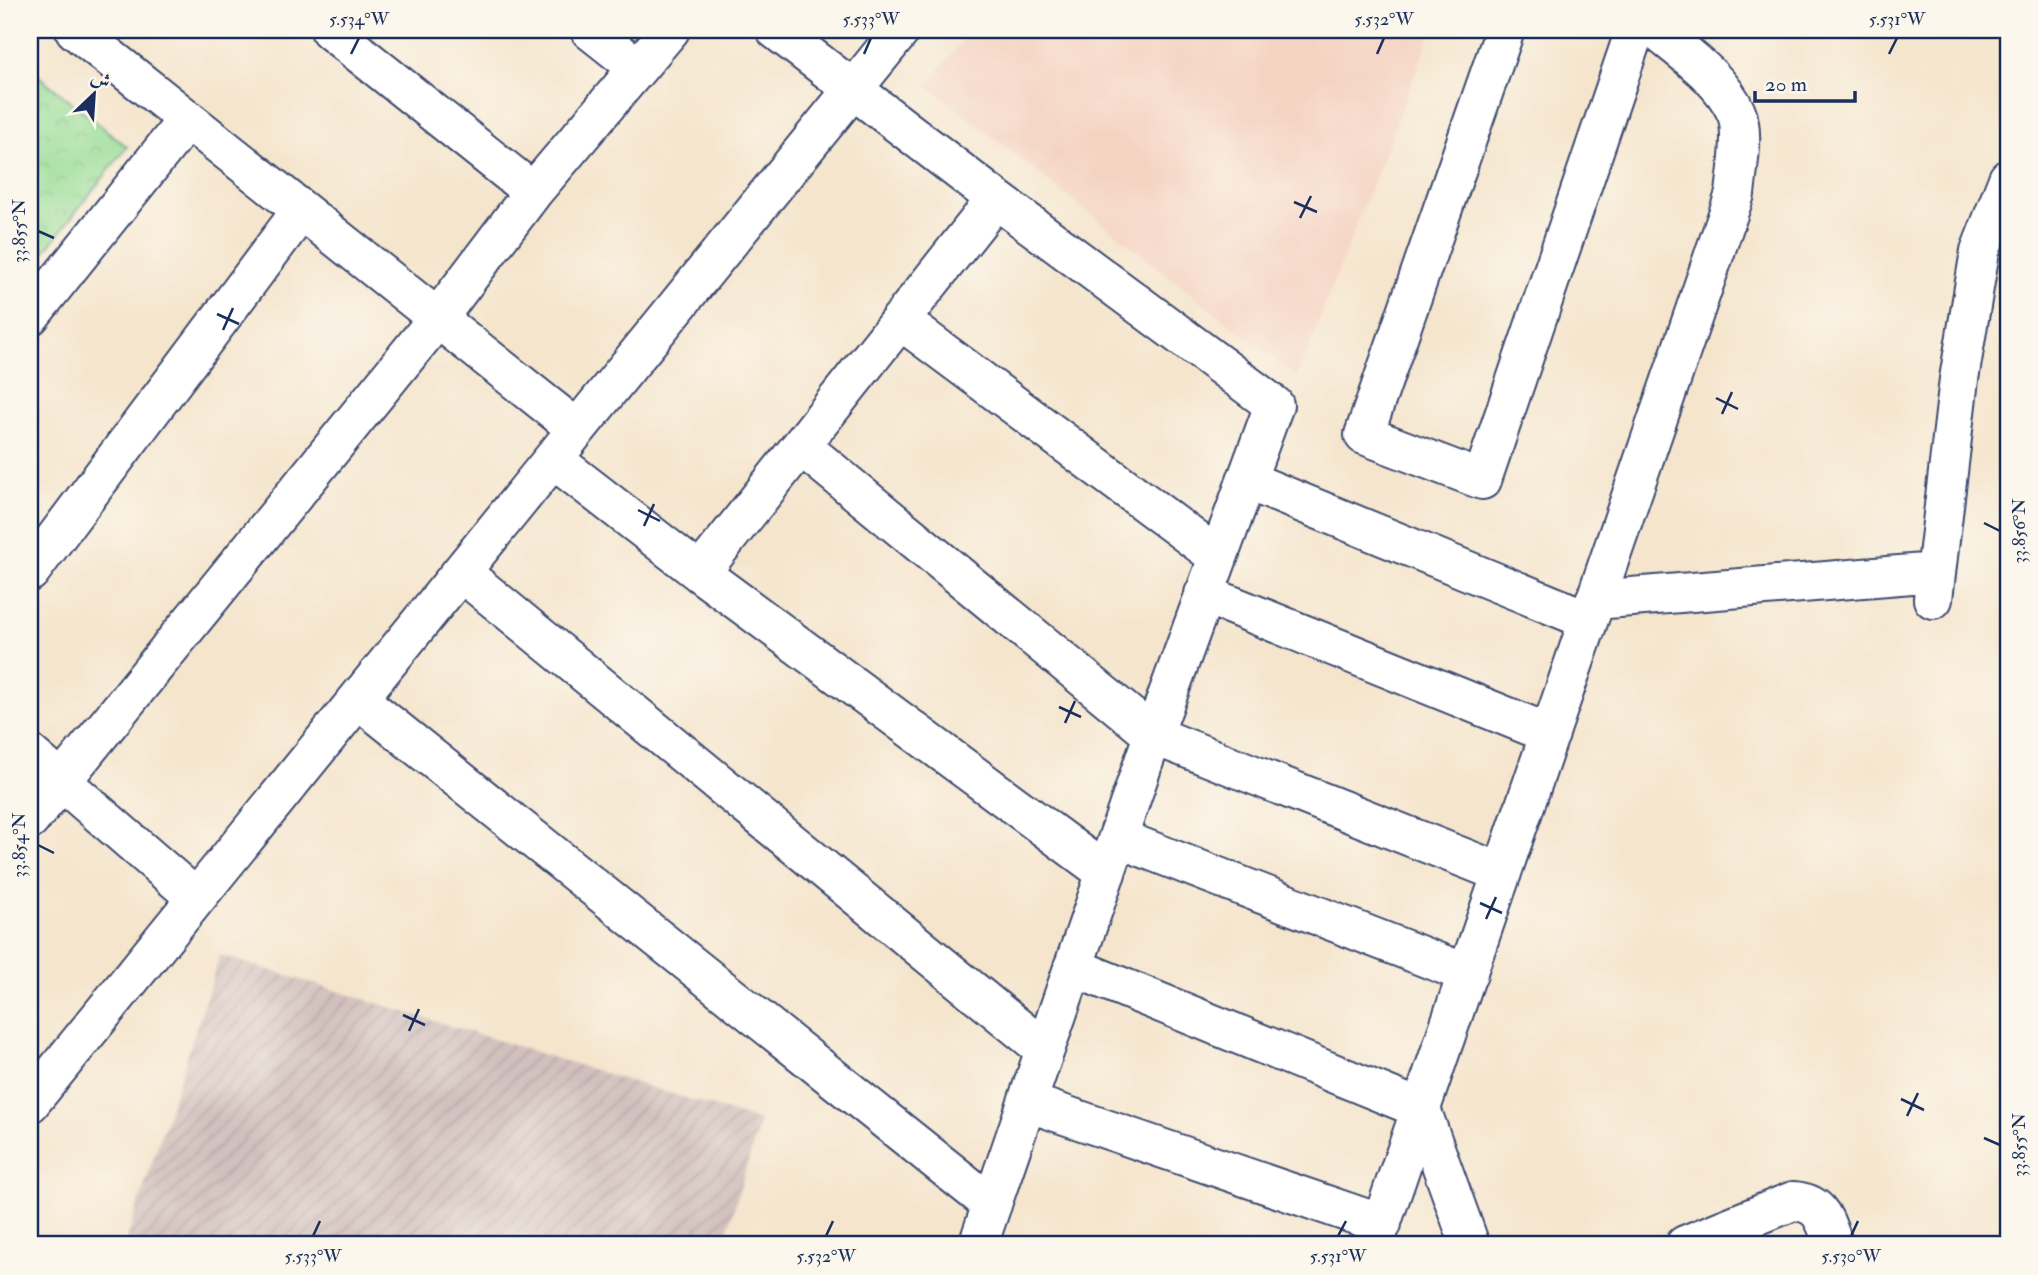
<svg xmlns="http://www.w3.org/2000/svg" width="2038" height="1275" font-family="'IM FELL Double Pica',Amiri,serif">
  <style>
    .built { fill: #f5d3c2 }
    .industrial { fill: url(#industrial-furrows) }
    .park { fill: url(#park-crowns); stroke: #5a867a; stroke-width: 2 }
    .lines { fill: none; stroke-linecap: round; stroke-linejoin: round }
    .minor-casing { stroke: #3c4a6f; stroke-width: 42 }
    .minor { stroke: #fff; stroke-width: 38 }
    .ticks { fill: none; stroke: #1b2f5e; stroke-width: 2.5 }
    .neatline { fill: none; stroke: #1b2f5e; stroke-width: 2.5 }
    .ticks-label { font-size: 18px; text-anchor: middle; fill: #1b2f5e }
  </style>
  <defs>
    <pattern id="industrial-furrows" width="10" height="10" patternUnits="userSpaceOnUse" patternTransform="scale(1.75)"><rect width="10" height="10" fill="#d1c0bd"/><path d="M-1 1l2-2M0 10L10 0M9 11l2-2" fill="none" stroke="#b3a5a5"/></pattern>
    <pattern id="park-crowns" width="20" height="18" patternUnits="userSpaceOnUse" patternTransform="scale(1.75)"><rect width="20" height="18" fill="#98dd96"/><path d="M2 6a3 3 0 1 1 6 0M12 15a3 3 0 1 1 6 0" fill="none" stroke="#82be84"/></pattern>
  </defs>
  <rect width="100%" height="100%" fill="#fbf7ec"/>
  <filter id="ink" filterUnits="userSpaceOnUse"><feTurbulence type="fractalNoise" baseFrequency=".0143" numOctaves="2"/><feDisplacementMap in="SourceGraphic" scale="14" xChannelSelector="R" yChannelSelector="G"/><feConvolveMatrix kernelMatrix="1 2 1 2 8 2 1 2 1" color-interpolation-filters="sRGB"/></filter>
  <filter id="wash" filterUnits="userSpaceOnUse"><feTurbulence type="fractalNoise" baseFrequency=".00686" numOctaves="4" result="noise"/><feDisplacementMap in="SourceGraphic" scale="28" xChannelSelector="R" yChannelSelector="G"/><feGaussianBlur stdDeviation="1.57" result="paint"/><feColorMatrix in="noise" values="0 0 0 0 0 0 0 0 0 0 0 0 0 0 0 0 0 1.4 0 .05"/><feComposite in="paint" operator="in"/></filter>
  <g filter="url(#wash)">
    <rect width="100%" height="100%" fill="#f5e5cd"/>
    <path class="built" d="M971,30H1432L1297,377L927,85Z"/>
    <path class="industrial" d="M220,955L760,1121L723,1245H125Z"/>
    <path class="park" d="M30,69L127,147L30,270Z"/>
  </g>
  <g filter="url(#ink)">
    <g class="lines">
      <defs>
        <path id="minor" d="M75,30L577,429
          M330,30L533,192
          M590,30L638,68
          M776,30L996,199L1274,405L1153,735L978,1245
          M1505,30L1364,435L1482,480L1635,30
          M30,316L187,120
          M900,320L1218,557
          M801,446L1153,735L1502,873
          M553,459L700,573L1106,873
          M1246,480L1588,620
          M30,572L301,211
          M461,572L1045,1050
          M700,573L996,199
          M1204,594L1550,734
          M1933,599L1959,379L1980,251L2008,179
          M1595,600L1936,572
          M358,699L992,1205
          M30,754L196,898
          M30,820L437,319L533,192L670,30
          M1118,838L1468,974
          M1073,967L1421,1109L1470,1245
          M1027,1102L1382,1224
          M30,1103L901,30
          M1374,1245L1735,194C1737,172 1745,132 1736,112C1721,78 1683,53 1656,30
          M1685,1245L1793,1201C1823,1203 1824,1221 1834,1245"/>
      </defs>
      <use href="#minor" class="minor-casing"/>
      <use href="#minor" class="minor"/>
    </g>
  </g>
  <path class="ticks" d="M351,54L359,38M864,54L871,38M1377,54L1384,38M1889,54L1897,38M1294,202L1317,212M1300,218L1311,196M38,231L54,238M217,314L239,324M223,330L233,308M1716,398L1738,409M1722,414L1732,392M638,510L660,521M1984,523L2000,531M644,526L654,504M1059,707L1081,717M1065,723L1075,701M38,845L54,853M1480,903L1502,913M1486,919L1496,897M403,1015L425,1025M409,1031L419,1009M1901,1099L1924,1110M1907,1116L1918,1093M1984,1138L2000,1145M313,1236L320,1221M826,1236L833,1221M1338,1236L1346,1221M1851,1236L1858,1221"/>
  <rect width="2038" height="1275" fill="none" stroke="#fbf7ec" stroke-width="77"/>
  <g transform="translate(94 94) rotate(25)" stroke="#fbf7ec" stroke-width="5" paint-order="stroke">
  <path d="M0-5L12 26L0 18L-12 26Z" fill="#1b2f5e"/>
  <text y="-10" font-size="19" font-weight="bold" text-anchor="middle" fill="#1b2f5e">ش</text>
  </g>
  <path d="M1755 91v10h100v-10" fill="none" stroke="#1b2f5e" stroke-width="3.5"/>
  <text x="1765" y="91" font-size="21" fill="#1b2f5e" stroke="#fbf7ec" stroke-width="5" paint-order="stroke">20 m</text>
  <rect x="38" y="38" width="1962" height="1198" class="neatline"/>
  <g class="ticks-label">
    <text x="359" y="25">5.534°W</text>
    <text x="871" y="25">5.533°W</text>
    <text x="1384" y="25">5.532°W</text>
    <text x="1897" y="25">5.531°W</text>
    <text transform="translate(19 231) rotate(-90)" y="6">33.855°N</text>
    <text transform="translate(2019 531) rotate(-90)" y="6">33.856°N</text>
    <text transform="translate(19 845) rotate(-90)" y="6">33.854°N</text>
    <text transform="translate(2019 1145) rotate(-90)" y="6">33.855°N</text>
    <text x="313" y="1262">5.533°W</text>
    <text x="826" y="1262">5.532°W</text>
    <text x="1338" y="1262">5.531°W</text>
    <text x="1851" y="1262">5.530°W</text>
  </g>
</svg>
